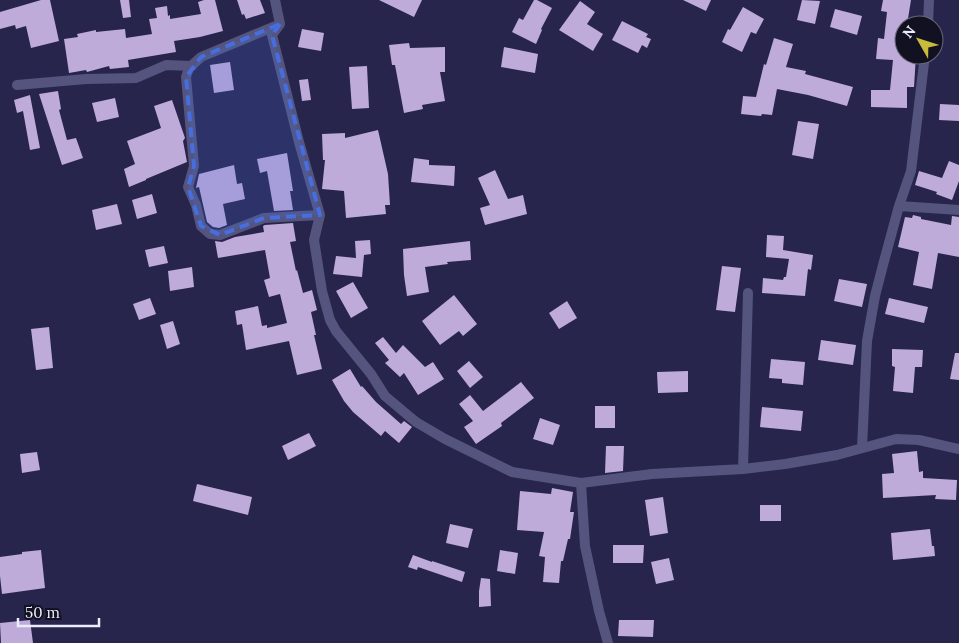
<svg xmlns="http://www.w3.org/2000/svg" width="959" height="643" font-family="Lora,serif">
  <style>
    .building { fill: #beabda }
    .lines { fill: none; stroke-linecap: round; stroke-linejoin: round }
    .street { stroke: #54547e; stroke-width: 10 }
    .marked { fill: #466edf; fill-opacity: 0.2; stroke: #466edf; stroke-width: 4; stroke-dasharray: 10 6; stroke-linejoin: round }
  </style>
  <rect width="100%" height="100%" fill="#27254b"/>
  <path class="building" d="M41,0H50L59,41L31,48L26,26L16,29L15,25L0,29V12Z
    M120,0H129L131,17L123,18Z
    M204,0H215L223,31L200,37L174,41L176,52L128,60L129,67L110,69L109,66L87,72L86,70L69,73L64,39L78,37L77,34L96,30V32L125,29L126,38L152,34L149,19L157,18L155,8L167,6L168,16L170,15V19L201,14L198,2Z
    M237,0H260L265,13L246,19L244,14L242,15Z
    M379,0H422L414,17Z
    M534,0H537L552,8L541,29L542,30L536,44L512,32L519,18L523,20Z
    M683,0H711L706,11Z
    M802,0L820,1L815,24L797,20Z
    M883,0H911L907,25H904V55H916L914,87H907V108L871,107V90H890L893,60L876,59L878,38L884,39L887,12L881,11Z
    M580,1L595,12L587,24L603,34L593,51L559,30Z
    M743,7L764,19L756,34L751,32L742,52L722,42L728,29L730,30Z
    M835,9L862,16L857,35L830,27Z
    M622,21L648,34L646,37L651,39L647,48L642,45L638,53L612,40Z
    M302,29L324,33L321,51L298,47Z
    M774,38L793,44L786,67L806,71L805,74L853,87L847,106L808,95L777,89L772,115L762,114L761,116L741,114L743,96L756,97L764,64L766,65Z
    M409,43L410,48L445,47V72H440L445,101L422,105L423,109L404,113L395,65H392L389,45Z
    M504,47L538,54L535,73L501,67Z
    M230,62L234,90L214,93L210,65Z
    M367,66L369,108L352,109L349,67Z
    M308,79L311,100L302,101L299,80Z
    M58,91L61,109L59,110L67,140L76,138L83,158L62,165L39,94Z
    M30,95L40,148L30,150L23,111L17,113L14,100Z
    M115,98L119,117L97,122L92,103Z
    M172,100L185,138L183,141L187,162L146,179V180L129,187L124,169L135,164L127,141L161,128L154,106Z
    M940,104L959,105V121L939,120Z
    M798,121L819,124L813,159L792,155Z
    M378,130L388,174L390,205H385L386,214L346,218L344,191L322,189L325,160H323L322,134L345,133V138Z
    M287,153L293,191H290L293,210L274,211L267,171L260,173L257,159Z
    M414,158L429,160V165L455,166L454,186L411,182Z
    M949,161L959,165V181L952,200L936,194L937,192L915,185L919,171L942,178Z
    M234,165L237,184L242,183L245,199L223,204L227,225L219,228L213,227L207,222L199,187L196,188L199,174Z
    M495,170L508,199L523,195L527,214L485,225L480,208L490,205L478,178Z
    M152,194L157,213L137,219L132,200Z
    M117,204L122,224L96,230L92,210Z
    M913,215L921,217V219L951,225L952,216L959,217V257L938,253L932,289L913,285L919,252L898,247L905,217L912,218Z
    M293,223L296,241L290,242L296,271L297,270L303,293L312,290L317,310L311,312L316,335H314L322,369L297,375L289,341L246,350L242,324L237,325L235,311L258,306L262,326L267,325V328L287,323L280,294L269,297L264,280L270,278L265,250L218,258L215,241L222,242L235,237L264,232L263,226L265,225Z
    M767,235L784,236L783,250L813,255L811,270L808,269L805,296L762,293L763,278L783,280L784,277H786L789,259L766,257Z
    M370,240L371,254L364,255L362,277L333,274L336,256L356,258L355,241Z
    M470,241L471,260L447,262L448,264L425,267L429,292L407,296L404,275L403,249Z
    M164,246L168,263L149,267L145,250Z
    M722,266L741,268L735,312L716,310Z
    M192,267L194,287L170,291L168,271Z
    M839,279L867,284L862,307L834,301Z
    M353,282L368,308L351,318L336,291Z
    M454,295L477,324L463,336L459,331L440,345L422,321Z
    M150,298L156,314L139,320L133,304Z
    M889,298L928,307L924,323L885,314Z
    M567,301L577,318L559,329L549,313Z
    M173,321L180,344L167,349L160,325Z
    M49,327L53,368L36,370L31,329Z
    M383,337L396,353L403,345L425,367L433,362L444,379L418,395L404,373L400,377L385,363L389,360L375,343Z
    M821,340L856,345L853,365L818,360Z
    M892,349L923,350L922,367H915L913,393L893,391L895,367L892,366Z
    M955,353H959V380L950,379Z
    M771,359L805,362L803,385L782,383V379L769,378Z
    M469,361L483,377L470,388L457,371Z
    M350,369L361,387L362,386L376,402L401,424L404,421L412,427L399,443L385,431L381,436L353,412L344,401L332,380Z
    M688,371V392L658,393L657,372Z
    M521,382L534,398L501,423L502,426L476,444L464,427L473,421L459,404L470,395L483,411Z
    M595,406H615V428H595Z
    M762,407L803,411L801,431L760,427Z
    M540,418L560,425L553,445L533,439Z
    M309,433L316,446L288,460L282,446Z
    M606,446H624L623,471L605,473Z
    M917,451L919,472L923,471V478L957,480L956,500L935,499L936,495L883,498L882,474L894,473L892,454Z
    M37,452L40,470L22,473L20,454Z
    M197,484L252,497L248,515L193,501Z
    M552,488L573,492L570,512H574L570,539H568L563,561H561L559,583L543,582L545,557L539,556L544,532L517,530L520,491L551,494Z
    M663,497L668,533L650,536L645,500Z
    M760,505H781V521H760Z
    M450,524L473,529L468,548L446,543Z
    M930,529L932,546H934L935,556L893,560L891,533Z
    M613,545H644L643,563H613Z
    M41,550L45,588L2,594L0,576V557L22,554V552Z
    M500,550L518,553L515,574L497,571Z
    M413,555L432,562V561L465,572L462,582L418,567L417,570L408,567Z
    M669,558L674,580L656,584L651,562Z
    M481,578L490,579L491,606L479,607V591Z
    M30,620L33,643H1L0,623Z
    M619,620H654L653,637L618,636Z"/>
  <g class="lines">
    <path class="street" d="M275,0L280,24L272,35L299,142L320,215L314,240L322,291L330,320L336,331L371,374L385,396L416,422L445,439L512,472L581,483L652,474L743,469L785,464L837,455L896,439L919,440L959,449
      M280,24L201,57L189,68L186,77L194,166L188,187L196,205L201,226L210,234L220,235L264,218L320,215
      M928,25L929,0
      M17,85L86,79L136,78L166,65L192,66
      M899,206L959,210
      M862,448L867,341L875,296L883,265L899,206L911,171L925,55
      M743,469L748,293
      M581,483L585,546L599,611L608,643"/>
  </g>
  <path class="marked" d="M280,24L272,35L320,215L264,218L220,235L201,226L188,187L194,166L186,77L201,57Z"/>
  <g transform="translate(919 40) rotate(309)"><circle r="24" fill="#111122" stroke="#696979"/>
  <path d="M0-4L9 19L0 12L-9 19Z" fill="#c8bb3b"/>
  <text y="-8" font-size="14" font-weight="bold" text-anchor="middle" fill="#ececfc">N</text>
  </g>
  <path d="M18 618v8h81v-8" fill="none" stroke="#ececfc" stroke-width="2.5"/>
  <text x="25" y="618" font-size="15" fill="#ececfc" stroke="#111122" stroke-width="4" paint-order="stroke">50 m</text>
</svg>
